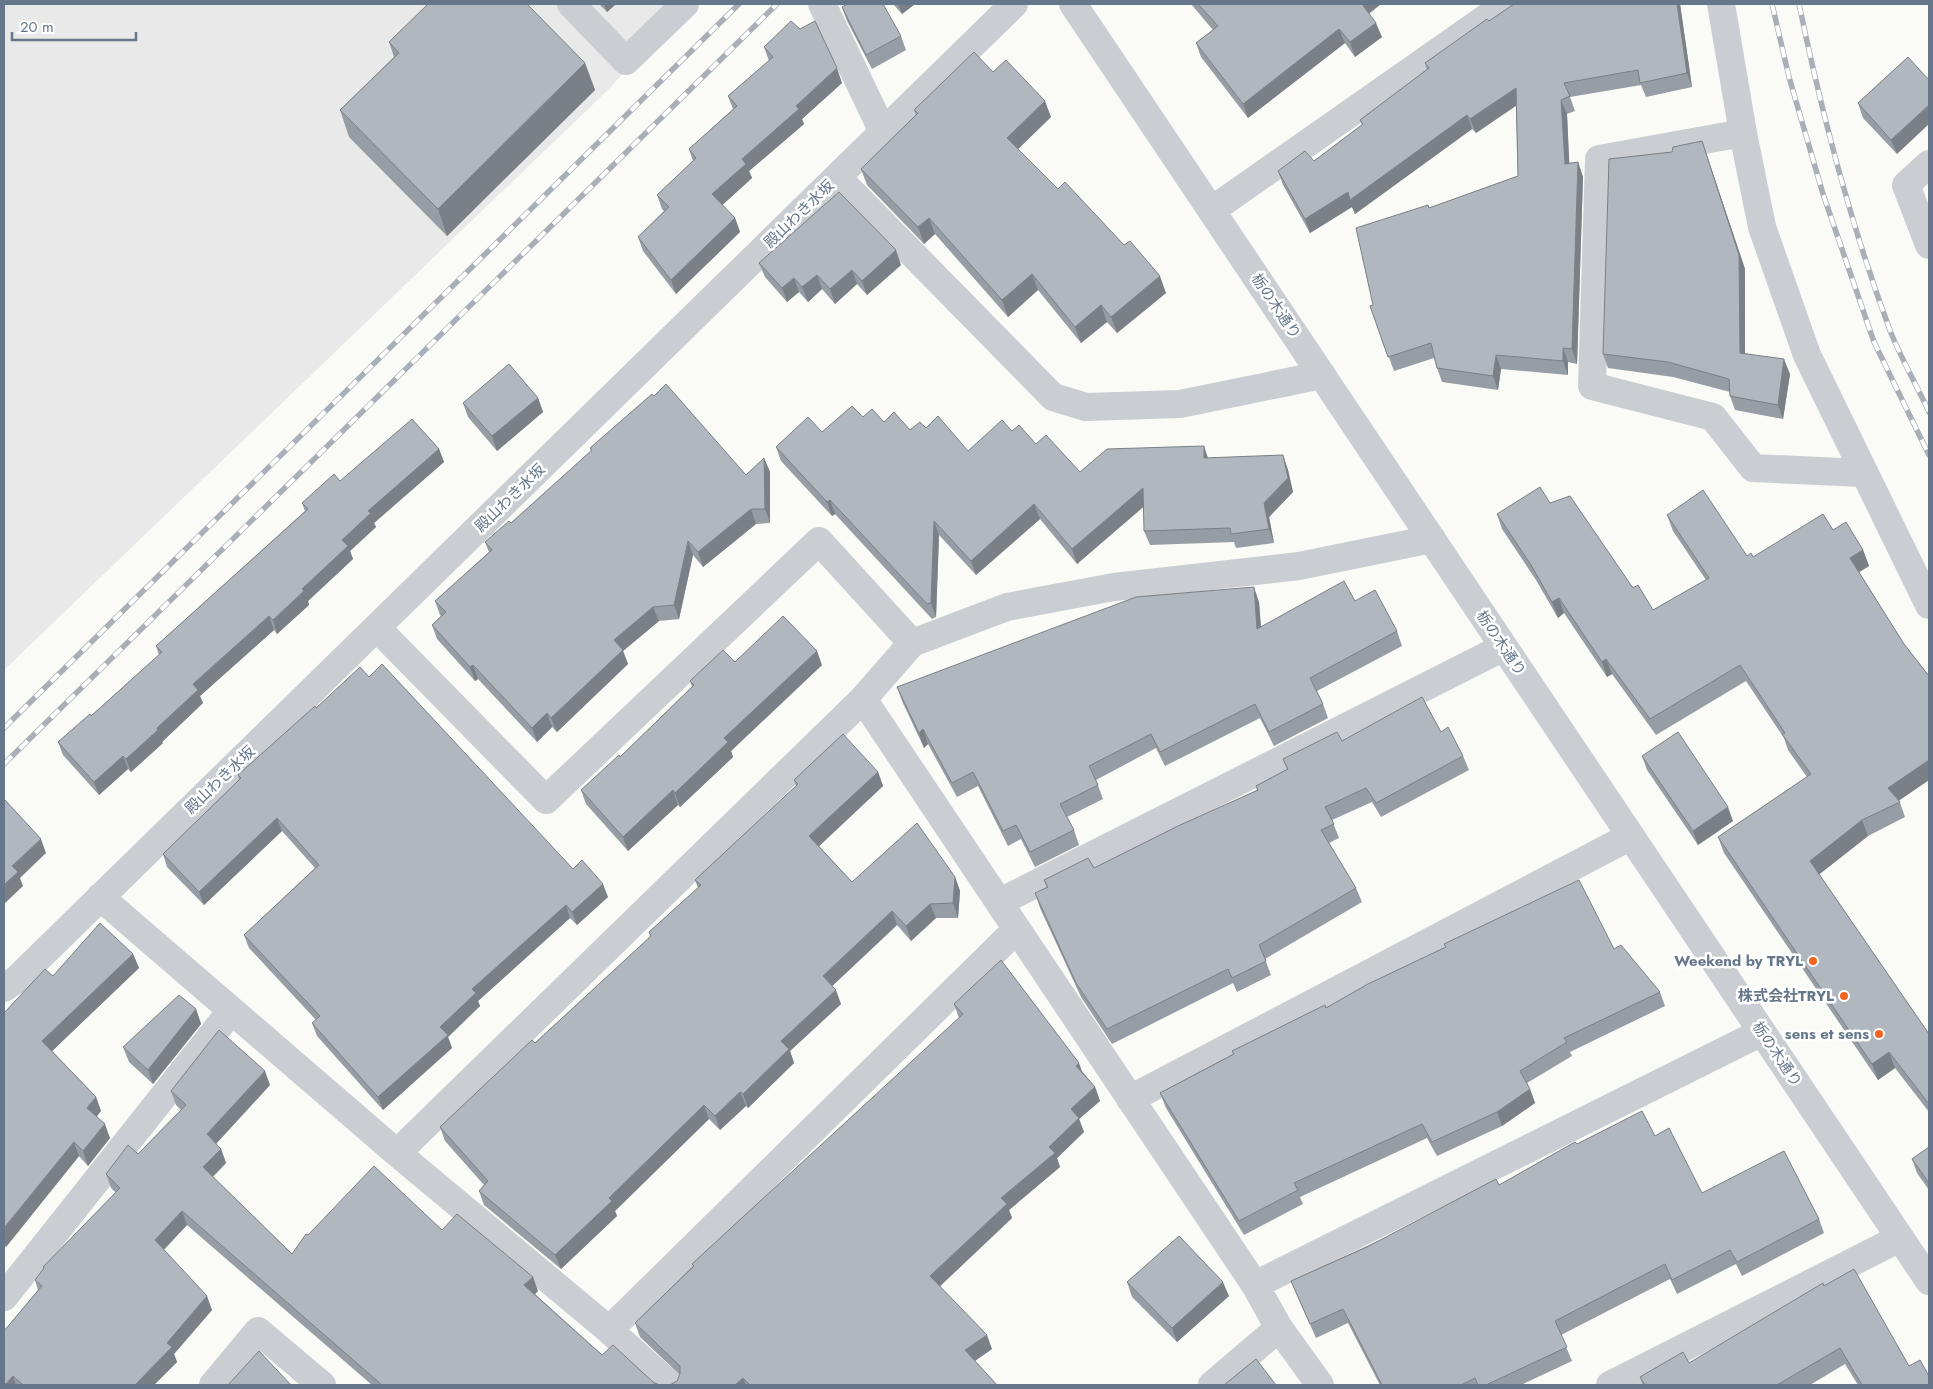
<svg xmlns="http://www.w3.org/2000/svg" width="1933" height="1389" font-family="Jost,'Noto Sans JP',sans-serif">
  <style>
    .built { fill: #e8e9e8 }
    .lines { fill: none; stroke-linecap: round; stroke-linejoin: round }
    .minor { stroke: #cacdd1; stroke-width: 28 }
    .rail-casing { stroke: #a9afb6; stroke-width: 5.5 }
    .rail { stroke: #fff; stroke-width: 4; stroke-dasharray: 11; stroke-linecap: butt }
    .wall { fill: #979da4 }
    .shaded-wall { fill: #7b8086 }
    .building { fill: #b0b7bf; stroke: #7b8086 }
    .poi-dot { fill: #f16320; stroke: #fff; stroke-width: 2 }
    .labels { text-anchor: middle; stroke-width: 5; stroke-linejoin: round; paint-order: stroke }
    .street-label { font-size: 15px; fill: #66778b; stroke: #fff }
    .poi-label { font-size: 15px; font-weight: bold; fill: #66778b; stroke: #fff; text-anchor: end }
  </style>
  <rect width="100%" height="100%" fill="#fafaf7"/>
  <path class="built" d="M4,4H684L611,87L4,670Z"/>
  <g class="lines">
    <path class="minor" d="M571,4L626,61L685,4
      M822,4L883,132
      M1073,4L1929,1281
      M1721,4L1743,133L1762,227L1807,355L1929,605
      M1743,133L1599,159L1592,386L1713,417L1753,468L1863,473
      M1929,164L1906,185L1929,245
      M837,177L1053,397L1086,407L1180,404L1322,375
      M1212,210L1506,4
      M377,628L546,800L819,541L912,643
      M863,699L1255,1285L1279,1328L1320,1385
      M100,897L397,1153L609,1330L670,1385
      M1000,902L1504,647
      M4,988L17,979L1014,4
      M1130,1099L1631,836
      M397,1153L863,699L912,643L1007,607L1114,587L1299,566L1432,539
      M1255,1285L1762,1032
      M4,1297L231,1011
      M609,1330L1016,930
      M213,1385L258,1331L322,1385
      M1212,1385L1279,1328
      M1610,1385L1900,1238"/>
    <defs>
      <path id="rail" d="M1772,4L1789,77L1823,194L1874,342L1929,455
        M1799,4C1822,115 1851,226 1891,333C1902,360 1917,386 1929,412
        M4,728L739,4
        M4,764L777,4"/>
    </defs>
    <use href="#rail" class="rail-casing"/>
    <use href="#rail" class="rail"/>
  </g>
  <path class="wall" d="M599,4H616L607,12Z
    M893,4H915L902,14Z
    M1191,4H1381L1369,13L1382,37L1355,57L1345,43L1248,118L1201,57L1196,43L1213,30Z
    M1680,4L1692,87L1646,97L1641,85L1570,97L1575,111L1567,114L1569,163L1578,162L1583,177L1577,364L1568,362V375L1501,369L1498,390L1442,382L1437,368L1434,358L1394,371L1370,306L1373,305L1429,208L1518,176L1516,106L1476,133L1472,129L1355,214L1352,207L1310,233L1283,185L1278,171L1314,161L1362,125L1360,120L1427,70L1425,63L1489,21Z
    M842,7L901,36L906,50L872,69L847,21Z
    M389,42L585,63L595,90L447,236L349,137L340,110L394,57Z
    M764,47L842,83L802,119L804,124L749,171L752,178L722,205L735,218L740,232L676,294L643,251L638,237L664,211L662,209L657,195L693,161L689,149L733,109L728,96L769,61Z
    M1908,57L1897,154L1863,118L1858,103Z
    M993,72L1051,117L1018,149L1058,189L1166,293L1117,333L1107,322L1081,343L1038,290L1008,317L935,234L924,244L867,185L861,169L916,115L914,110Z
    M1702,141L1745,269V353L1790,374L1783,419L1735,410L1730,396V392L1673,377L1608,368L1603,354L1672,152Z
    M759,263L901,265L867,295L857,284L835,304L822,289L808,302L799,292L787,302L765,277Z
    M654,396L746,475L764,458L770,472V523L756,524L703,567L693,555L679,619L659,621L623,651L628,664L557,732L552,727L537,742L478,679L475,681L437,639L432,625L441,616L440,615L435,601L489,552L485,542L511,523L591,451L590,448Z
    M538,398L543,412L497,451L468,417L463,403Z
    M863,417L910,430L926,428L968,451L1012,431L1036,444L1080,472L1208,458L1283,455L1288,470L1293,492L1269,517L1274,543L1236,548L1234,542L1150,545L1144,531V506L1077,564L1040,519L976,575L939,535L936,617L932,619L835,514L832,516L781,461L776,447L822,432Z
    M439,449L444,462L374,523L376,527L350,551L353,559L308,601L309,605L277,634L274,630L200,696L203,703L162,742L163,743L131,772L128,769L99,795L63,755L58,742L91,716L159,655L156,646L305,511L302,503L340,481Z
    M1550,503L1653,610L1706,580L1673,531L1667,515L1747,556L1753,557L1833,530L1863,550L1869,566L1859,572L1904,644L1929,676V780L1899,800L1905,817L1868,836L1819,874L1929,1034V1112L1895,1068L1878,1080L1724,853L1718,837L1807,777L1788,750L1784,738L1746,681L1656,735L1612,674L1607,677L1564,613L1558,618L1536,580L1502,529L1497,514Z
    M1355,601L1397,631L1402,646L1317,691L1323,704L1328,718L1274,746L1260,718L1165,766L1156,748L1096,780L1103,799L1067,817L1074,830L1079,845L1035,867L1021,839L1008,846L978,786L957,797L928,744L924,748L902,701L897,687L1259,602L1261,627Z
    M735,662L822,665L731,751L733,757L680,807L678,805L628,851L586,804L581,790L620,757L692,687L690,681Z
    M369,677L573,869L608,897L577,925L570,918L478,1001L480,1006L448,1037L452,1048L383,1110L317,1036L312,1023L316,1020L249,948L244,935L315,868L282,831L204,905L167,867L163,854L239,780L238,775L316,708Z
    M1441,732L1463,756L1469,770L1381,817L1372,802L1332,820L1339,838L1329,843L1356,888L1362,902L1265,959L1271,975L1237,992L1233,983L1112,1044L1081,997L1040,908L1035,893L1047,888L1044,880L1094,868L1257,790L1256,786L1287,769L1283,759L1342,741Z
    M1642,756L1733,821L1698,845L1647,770Z
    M878,772L883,786L819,846L852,882L955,877L960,891L958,918H936L911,941L897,925L832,986L841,1004L790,1051L794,1063L748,1108L746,1106L720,1130L709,1119L615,1211L617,1216L561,1269L484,1205L479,1191L484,1185L445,1141L440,1127L535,1043L650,937L649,932L698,888L695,880L796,786L794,780Z
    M1444,944L1660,992L1665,1006L1570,1052L1572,1056L1527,1083L1530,1089L1535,1103L1502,1126L1437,1156L1427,1138L1300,1197L1303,1204L1244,1235L1166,1108L1160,1093L1233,1054L1232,1051L1326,1008L1446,947Z
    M133,954L139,968L52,1051L96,1097L101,1111L97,1116L110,1138L88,1166L79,1156L6,1247L4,1245V1013Z
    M954,1004L1082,1071L1095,1087L1100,1101L1079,1119L1084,1132L1057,1158L1060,1167L1009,1210L1012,1218L940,1286L992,1349L975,1361L997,1385H670L677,1381L680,1375L640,1337L635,1323L693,1266L692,1264L959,1018Z
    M196,1009L201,1024L153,1084L129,1062L123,1047Z
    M270,1085L216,1144L221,1149L226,1163L213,1177L292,1254L308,1235L442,1230L538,1291L535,1294L602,1355L660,1385H372L187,1225L164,1249L212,1310L174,1354L177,1362L154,1385H4V1331L38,1290L35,1280L44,1269L43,1267L116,1193L111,1188L106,1174L138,1154L181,1110L176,1105L171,1091Z
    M1655,1136L1702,1193L1819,1219L1824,1233L1742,1276L1736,1264L1677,1294L1670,1279L1561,1335L1572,1361L1521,1385H1380L1348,1323L1316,1338L1297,1295L1291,1281L1499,1185L1577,1144Z
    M1929,1147V1190L1917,1173L1912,1159Z
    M1127,1282L1229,1296L1177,1342L1132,1297Z
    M1824,1286L1929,1385H1858L1845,1364L1810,1385H1643L1640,1377L1689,1363Z"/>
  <path class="shaded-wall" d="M604,4H616L607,12Z
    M898,4H915L902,14Z
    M1361,4H1381L1366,16Z
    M1677,4H1680L1692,87L1687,73Z
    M1376,23L1382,37L1355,57L1350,42Z
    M1339,29L1345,43L1248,118L1243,104Z
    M585,63L595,90L447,236L438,209Z
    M837,68L842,83L802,119L804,124L749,171L752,178L718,209L712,194L742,159L796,106Z
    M1516,88L1521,102L1476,133L1470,119Z
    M1561,100L1567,114L1570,178L1565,164Z
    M1045,101L1051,117L1013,154L1007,138Z
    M1929,105V124L1897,154L1891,140Z
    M1467,115L1472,129L1355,214L1352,207L1310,233L1305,219Z
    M1702,141L1745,269V367L1740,353Z
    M1578,162L1583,177L1577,364L1572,349Z
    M735,218L740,232L676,294L671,280Z
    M929,218L935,234L924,244L918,227Z
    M896,250L901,265L867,295L862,281Z
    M852,270L857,284L835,304L830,289Z
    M1032,274L1038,290L1008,317L1002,300Z
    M817,275L822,289L808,302L802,287Z
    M1160,276L1166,293L1117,333L1111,317Z
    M794,278L799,292L787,302L782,288Z
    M1101,305L1107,322L1081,343L1075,327Z
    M1563,348L1568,362V375L1563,361Z
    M1496,355L1501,369L1498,390L1493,376Z
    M1784,359L1790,374L1783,419L1778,405Z
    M538,398L543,412L497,451L492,436Z
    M1204,446L1209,461L1204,458Z
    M439,449L444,462L374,523L376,527L350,551L353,559L308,601L309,605L277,634L273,620L302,589L342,540L368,511Z
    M1283,455L1288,470L1293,492L1269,517L1274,543L1269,529L1264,503Z
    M764,458L770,472V523L765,509Z
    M1143,488L1148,503L1077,564L1072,549Z
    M830,500L835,514L832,516L827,502Z
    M1034,504L1040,519L976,575L971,561Z
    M751,509L756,524L703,567L698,552Z
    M934,521L939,535L936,617L931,603Z
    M688,541L693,555L679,619L674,605Z
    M1863,550L1869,566L1856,574L1850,558Z
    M1254,587L1259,602L1262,643L1257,629Z
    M1559,598L1564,613L1558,618L1552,602Z
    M653,607L659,621L623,651L628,664L557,732L551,718L614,640Z
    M269,616L274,630L200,696L203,703L162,742L163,743L131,772L126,759L157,728L193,684Z
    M817,651L822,665L731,751L733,757L680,807L675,793L724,738Z
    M1606,659L1612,674L1607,677L1602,662Z
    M473,665L478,679L475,681L470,667Z
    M547,713L552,727L537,742L532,728Z
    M923,729L928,744L924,748L919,733Z
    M123,756L128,769L99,795L94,782Z
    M1929,760V780L1894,804L1888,788Z
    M878,772L883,786L815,850L809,836Z
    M673,790L678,805L628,851L623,837Z
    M1728,807L1733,821L1698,845L1693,831Z
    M277,818L282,831L204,905L199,892Z
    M1862,820L1868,836L1816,877L1810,861Z
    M41,839L46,853L20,878L23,886L4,904V885L12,866Z
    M955,877L960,891L958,918L953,903Z
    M603,884L608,897L577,925L572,912Z
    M930,904L936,918L911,941L906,926Z
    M566,905L570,918L478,1001L480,1006L448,1037L452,1048L383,1110L378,1097L472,989Z
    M892,911L897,925L828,990L823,976Z
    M133,954L139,968L48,1055L42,1041Z
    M836,990L841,1004L790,1051L794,1063L748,1108L743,1094L781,1041Z
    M196,1009L201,1024L153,1084L148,1070Z
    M1889,1052L1895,1068L1878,1080L1872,1064Z
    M1079,1063L1084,1077L1076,1066Z
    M265,1071L270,1085L212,1148L207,1134Z
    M1095,1087L1100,1101L1079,1119L1084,1132L1057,1158L1060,1167L1009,1210L1012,1218L936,1290L930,1276L1049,1147L1071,1109Z
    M1530,1089L1535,1103L1502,1126L1497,1112Z
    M740,1092L746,1106L720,1130L715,1116Z
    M96,1097L101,1111L92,1122L87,1108Z
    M704,1105L709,1119L615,1211L617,1216L561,1269L555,1255L609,1198Z
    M105,1124L110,1138L88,1166L83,1151Z
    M74,1142L79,1156L6,1247L4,1242V1228Z
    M221,1149L226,1163L208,1181L203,1167Z
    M182,1211L187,1225L160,1254L155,1240Z
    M533,1277L538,1291L530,1299L524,1285Z
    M1223,1282L1229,1296L1177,1342L1172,1328Z
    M207,1296L212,1310L174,1354L177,1362L154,1385H135L167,1343Z
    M987,1335L992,1349L970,1364L965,1350Z
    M13,1376L16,1385H6V1384Z
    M743,1378L746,1385H735Z"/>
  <path class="building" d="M428,4H527L585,63L438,209L340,110L399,53L389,42Z
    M847,4H883L901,36L866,55L842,7Z
    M1198,4H1362L1376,23L1350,42L1339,29L1243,104L1196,43L1218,26Z
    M1514,4H1677L1687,73L1640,83L1638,70L1564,83L1570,96L1561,100L1565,164L1578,162L1572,349L1563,348V361L1496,355L1493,376L1437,368L1431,343L1388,357L1370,306L1373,305L1356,228L1428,205L1429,208L1518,176L1516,88L1470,119L1467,115L1350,200L1348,192L1305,219L1278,171L1305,151L1314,161L1363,124L1360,120L1429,68L1425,63L1487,19L1489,21Z
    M791,21L800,29L815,21L837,68L796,106L799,109L742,159L746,164L712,194L735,218L671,280L638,237L669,207L657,195L696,158L689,149L737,106L728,96L773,57L764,47Z
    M974,52L993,72L1006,60L1045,101L1007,138L1058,189L1065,182L1124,245L1130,241L1160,276L1111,317L1101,305L1075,327L1032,274L1002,300L929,218L918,227L861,169L918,113L914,110Z
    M1908,57L1929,80V105L1891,140L1858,103Z
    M1702,141L1739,255L1740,353L1784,359L1778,405L1730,396L1729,379L1668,362L1603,354L1609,159L1672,152L1673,147Z
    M839,192L896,250L862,281L852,270L830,289L817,275L802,287L794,278L782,288L759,263Z
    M509,364L538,398L492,436L463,403Z
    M666,384L746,475L764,458L765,509H751L698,552L688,541L674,605L653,607L614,640L623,650L551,718L547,713L532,728L473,665L470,667L432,625L446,612L435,601L492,550L485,542L509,521L511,523L592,450L590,448L652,394L654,396Z
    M852,406L863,417L872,409L884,422L894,412L910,430L920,422L926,428L938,416L968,451L1002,420L1012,431L1019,425L1036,444L1046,435L1080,472L1107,449L1204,446V458L1283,455L1288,478L1264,503L1269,529L1231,534L1230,528L1144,531L1143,488L1072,549L1034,504L971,561L934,521L931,603L927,604L830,500L827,502L776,447L808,417L822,432Z
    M412,419L439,449L368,511L371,513L342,540L348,546L302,589L304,591L273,620L269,616L193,684L198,690L157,728L158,730L126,759L123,756L94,782L58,742L90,714L91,716L162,652L156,646L308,509L302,503L334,474L340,481Z
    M1540,487L1550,503L1570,496L1633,588L1638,585L1653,610L1709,578L1667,515L1703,490L1747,556L1751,553L1753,557L1823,514L1833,530L1846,522L1863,550L1850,558L1904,644L1929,676V760L1888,788L1900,802L1862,820L1810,861L1929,1034V1104L1889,1052L1872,1064L1718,837L1811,774L1782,734L1785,733L1740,665L1650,719L1606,659L1602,662L1559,598L1552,602L1531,565L1497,514Z
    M1344,581L1355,601L1375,590L1397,631L1310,678L1323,704L1269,732L1255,704L1160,752L1151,734L1089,766L1098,785L1060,804L1074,830L1030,852L1016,825L1003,831L973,772L952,783L923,729L919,733L897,687L1136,597L1254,587L1257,629Z
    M783,616L817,651L724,738L728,742L675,793L673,790L623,837L581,790L619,755L620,757L694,685L690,681L723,650L735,662Z
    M382,664L573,869L582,860L603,884L572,912L566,905L472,989L476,993L440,1027L448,1035L378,1097L312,1023L320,1016L244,935L319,865L277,818L199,892L163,854L241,778L238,775L315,706L316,708L360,667L369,677Z
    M1422,697L1441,732L1448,727L1463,756L1376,803L1366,788L1325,807L1334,824L1321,830L1356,888L1259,945L1266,961L1232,978L1228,969L1107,1029L1076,983L1035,893L1048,887L1044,880L1088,858L1094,868L1178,826L1258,790L1256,786L1288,769L1283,759L1337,732L1342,741Z
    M1678,732L1728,807L1693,831L1642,756Z
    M843,734L878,772L809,836L852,882L917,823L955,877L953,903L930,904L906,926L892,911L823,976L836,990L781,1041L789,1049L743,1094L740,1092L715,1116L704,1105L609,1198L612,1201L555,1255L479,1191L488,1181L440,1127L532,1040L535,1043L651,936L649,932L701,885L695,880L798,784L794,780Z
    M5,800L41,839L12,866L18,872L4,885V801Z
    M1579,880L1614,949L1621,945L1660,992L1564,1038L1567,1042L1520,1071L1530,1089L1497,1112L1432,1142L1422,1124L1294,1183L1298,1190L1239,1221L1160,1093L1234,1054L1232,1051L1325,1005L1326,1008L1368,984L1446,947L1444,944Z
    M100,923L133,954L42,1041L96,1097L87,1108L105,1124L83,1151L74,1142L4,1228V1013L45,969L53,976Z
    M1001,960L1079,1063L1076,1066L1095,1087L1071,1109L1079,1118L1049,1147L1055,1153L1001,1198L1007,1204L930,1276L987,1335L965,1350L997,1385H750L743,1378L735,1385H670L677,1381L680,1374V1366L635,1323L694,1266L692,1264L963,1014L954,1004Z
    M179,995L196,1009L148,1070L123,1047Z
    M219,1030L265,1071L207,1134L221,1149L203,1167L292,1254L306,1234L308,1235L374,1166L442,1230L457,1214L533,1277L524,1285L602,1355L613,1345L654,1383L660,1385H382L182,1211L155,1240L207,1296L167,1343L172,1347L135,1385H23L13,1376L6,1384L4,1382V1331L42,1286L35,1280L44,1268L43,1267L120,1188L106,1174L128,1145L138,1154L186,1105L171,1091Z
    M1642,1111L1655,1136L1669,1128L1702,1193L1784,1151L1819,1219L1737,1262L1730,1250L1672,1280L1665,1264L1555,1321L1567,1347L1486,1385H1478L1475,1378L1461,1385H1382L1343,1309L1310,1324L1291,1281L1367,1247L1496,1179L1499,1185L1575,1142L1577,1144Z
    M1929,1147V1183L1912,1159Z
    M1179,1236L1223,1282L1172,1328L1127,1282Z
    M1854,1269L1909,1366L1920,1360L1929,1376V1385H1862L1840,1348L1777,1385H1645L1640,1377L1683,1352L1689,1363L1823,1283L1824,1286Z
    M259,1351L291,1385H228Z
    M1256,1359L1276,1385H1224Z"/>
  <g class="poi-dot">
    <circle cx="1813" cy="961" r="5"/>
    <circle cx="1844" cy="996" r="5"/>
    <circle cx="1879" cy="1034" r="5"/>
  </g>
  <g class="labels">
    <g class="street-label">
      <text transform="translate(799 214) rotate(-44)" y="5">殿山わき水坂</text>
      <text transform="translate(1276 306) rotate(56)" y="5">栃の木通り</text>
      <text transform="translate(510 498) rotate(-44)" y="5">殿山わき水坂</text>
      <text transform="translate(1501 643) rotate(56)" y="5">栃の木通り</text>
      <text transform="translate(220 780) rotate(-44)" y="5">殿山わき水坂</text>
      <text transform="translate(1777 1054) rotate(56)" y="5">栃の木通り</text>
    </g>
    <g class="poi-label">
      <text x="1803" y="966">Weekend by TRYL</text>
      <text x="1834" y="1001">株式会社TRYL</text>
      <text x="1869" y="1039">sens et sens</text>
    </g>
  </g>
  <rect width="1933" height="1389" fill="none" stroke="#66778b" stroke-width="10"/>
  <path d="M12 32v8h124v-8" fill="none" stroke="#66778b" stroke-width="2.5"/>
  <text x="20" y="32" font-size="15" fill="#66778b" stroke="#ffffff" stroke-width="4" paint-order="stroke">20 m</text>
</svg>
